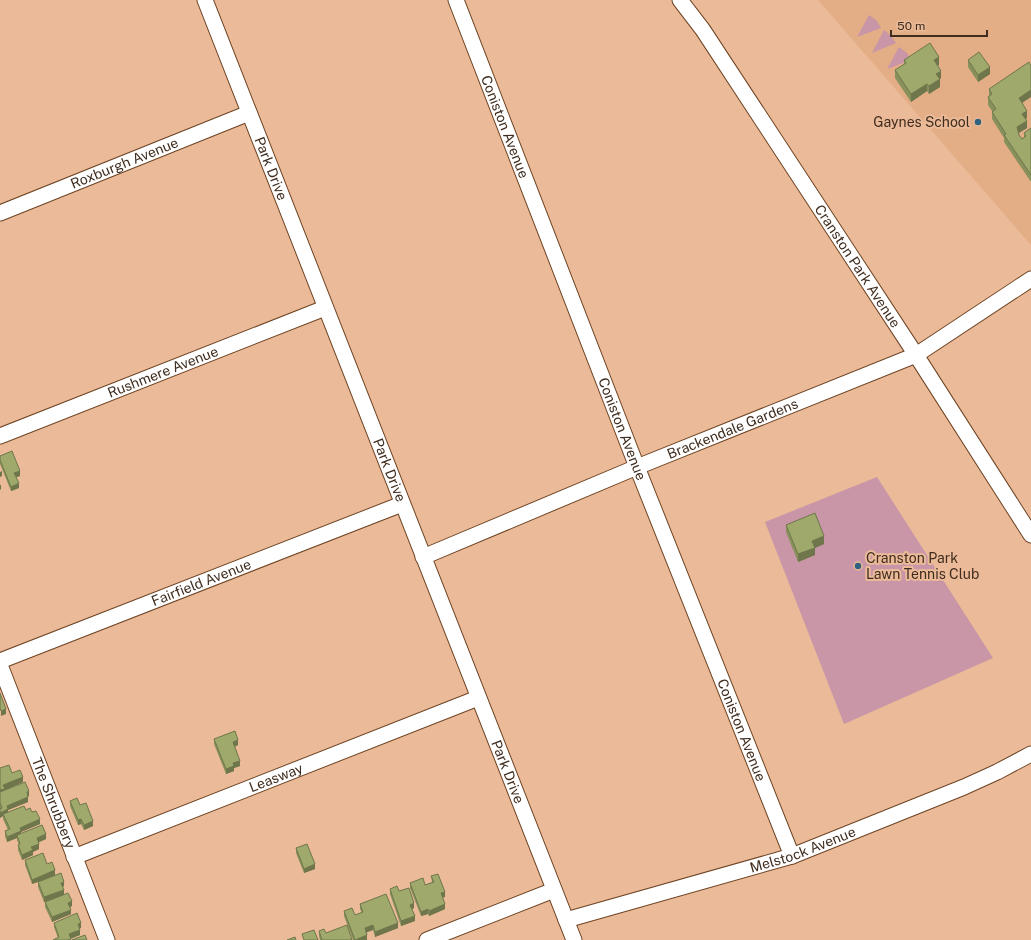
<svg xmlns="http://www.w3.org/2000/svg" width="1031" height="940" font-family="'Public Sans',sans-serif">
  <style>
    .built { fill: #e3ad86 }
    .green { fill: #c996a7 }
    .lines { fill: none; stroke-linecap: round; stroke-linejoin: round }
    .minor-casing { stroke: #6d4424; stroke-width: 17 }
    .minor { stroke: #fff; stroke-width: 15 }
    .wall { fill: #88915c }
    .shaded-wall { fill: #6f764b }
    .building { fill: #9ea96b; stroke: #6f764b }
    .poi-dot { fill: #30627f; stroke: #ebba98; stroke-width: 1.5 }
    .labels { text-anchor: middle; stroke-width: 4; stroke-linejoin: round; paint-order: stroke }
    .poi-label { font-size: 14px; fill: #402d1f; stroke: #ebba98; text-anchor: end }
    .street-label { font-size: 14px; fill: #402d1f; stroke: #ebba98 }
  </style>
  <rect width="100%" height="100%" fill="#ebba98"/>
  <path class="built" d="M818,0H1031V245Z"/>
  <path class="green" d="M869,15L877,21L881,28L857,37Z
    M884,30L891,36L896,43L872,53Z
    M899,47L907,53L911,60L887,69Z
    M877,477L993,658L844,724L765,522Z"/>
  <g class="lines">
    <defs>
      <g id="minor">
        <path id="s1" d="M205,0L574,940"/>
        <path id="s2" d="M456,0L637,467L792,856"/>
        <path id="s3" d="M680,0L703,30L916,355L1031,535"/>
        <path id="s4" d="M0,213L249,113"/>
        <path id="s5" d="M0,436L325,308"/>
        <path id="s6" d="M423,557L637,467L916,355L1031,279"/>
        <path id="s7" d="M0,661L402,504"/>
        <path id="s8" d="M0,665L107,940"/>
        <path id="s9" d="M74,857L478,698"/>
        <path id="s10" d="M566,920L792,856L964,787L997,772L1031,754"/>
        <path d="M427,940L554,890"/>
      </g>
    </defs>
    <use href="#minor" class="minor-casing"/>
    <use href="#minor" class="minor"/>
  </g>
  <path class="wall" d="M904,60L939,65H938L941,78L940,79V87L929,94L927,91L911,102L895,78V70L904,65Z
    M968,60L990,74L978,82L968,67Z
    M989,89L1022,103L1027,118L1025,119L1027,128L1019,133V135L1022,139L1024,137V133L1031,128V182L1004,142V138L992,119V111L988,105V97L989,96Z
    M0,456L20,476L16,477L19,488L11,491L0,464Z
    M786,525L824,544L815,548V555L798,562L786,532Z
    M214,739L238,745L235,747L240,766L234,768V771L226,774L214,744Z
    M0,768L12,773L23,782L5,790L29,796H28V802L8,810V812L26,810L32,812L40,824L21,832V833L46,839L39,842V849L33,852V855L22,860L18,850V845H19L17,840V838L7,842L5,836V831L8,830L3,819V816L0,818Z
    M70,801L80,805L93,826L84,830L81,824L78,825L70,806Z
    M296,848L315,869L304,873L296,853Z
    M25,860L47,864L64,886L44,902L38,887V882L32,884L25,865Z
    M431,876L445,897L442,898L445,909L429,916L428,914L421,916L410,888V883L425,885L432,882Z
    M390,889L399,891L414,908L412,909L415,921L401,926L390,894Z
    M45,902L72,906L70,907L71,914L52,922L45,907Z
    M360,904L398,928L375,937L373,930L366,932L367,940H353L344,916V911L355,915L362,913L360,909Z
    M54,923L81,928H79L80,935L71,939V940L58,938L54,927Z
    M319,931L326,933L352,940H320L319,936Z"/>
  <path class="shaded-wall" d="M939,57V65L934,68V60Z
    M990,67V74L978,82V75Z
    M941,71V78L936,81V74Z
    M940,79V87L929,94V86Z
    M927,84V91L911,102V94Z
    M1031,90V97L1019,105V98Z
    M1027,111V118L1022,121V114Z
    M1027,121V128L1017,134V127Z
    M2,471V476L0,477V472Z
    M20,471V476L14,478V473Z
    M19,483V488L11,491V487Z
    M0,485H1V489L0,490Z
    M824,536V544L815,548V555L798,562V554L812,541Z
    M6,709V714L1,716V711Z
    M238,740V745L233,747V742Z
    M240,761V766L234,768V771L226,774V769L233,763Z
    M23,777V782L5,790V794L0,795V790L3,785Z
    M29,791V796L27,797V792Z
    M28,797V802L8,810V814H3V816L0,818V813L7,806Z
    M40,819V824L21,832V836L17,835V838L7,842V837L20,828Z
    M81,819V824L78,825V820Z
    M93,821V826L84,830V825Z
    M46,834V839L37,843V838Z
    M39,844V849L33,852V855L22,860V855L31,847Z
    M315,864V869L304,873V869Z
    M55,870V875L32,884V880Z
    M64,882V886L61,888V883Z
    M64,890V895L44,902V897Z
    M445,892V897L441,898V893Z
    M72,901V906L68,908V903Z
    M414,903V908L410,910V905Z
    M445,904V909L429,916V911Z
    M428,909V914L421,916V912Z
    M71,910V914L52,922V917Z
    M415,916V921L401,926V921Z
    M81,923V928L78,929V924Z
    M398,923V928L375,937V932Z
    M373,925V930L365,933V928Z
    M80,930V935L69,939V934Z
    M367,935V940H355Z"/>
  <path class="building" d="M930,43L939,57L934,60L941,71L936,74L940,79L929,86L927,84L911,94L895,70L906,63L904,60Z
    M979,52L990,67L978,75L968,60Z
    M1029,62L1031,66V90L1019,98L1027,111L1022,114L1027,121L1017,127L1019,135L1022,139L1026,136L1024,133L1031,128V175L1004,135L1006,134L992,112L996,109L988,97L992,94L989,89Z
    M12,451L20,471L14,473L19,483L11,487L0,460V456Z
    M815,513L824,536L812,541L815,548L798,554L786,525Z
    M0,693L6,709L1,711L0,708Z
    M235,731L238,740L233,742L240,761L233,763L234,766L226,769L214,739Z
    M9,765L12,773L20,770L23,777L3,785L5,789L0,790V768Z
    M25,782L29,791L27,792L28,797L7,806L8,809L0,813V809L2,808L0,803V792Z
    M77,798L80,805L86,803L93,821L84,825L81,819L78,820L70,801Z
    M24,806L26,810L30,808L32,812L36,811L40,819L20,828L21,831L7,837L5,831L10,829L3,814Z
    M42,825L46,834L37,838L39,844L31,847L33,850L22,855L18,845L20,844L17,835Z
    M307,844L315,864L304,869L296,848Z
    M43,853L47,864L52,862L55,870L32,880L25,860Z
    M61,873L64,882L61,883L64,890L44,897L38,882Z
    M438,874L445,892L441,893L445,904L429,911L428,909L421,912L410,883L423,878L425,885L434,882L431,876Z
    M397,886L399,891L409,888L414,903L410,905L415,916L401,921L390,889Z
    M68,893L72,901L68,903L71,910L52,917L45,902Z
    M386,894L398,923L375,932L373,925L365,928L367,935L355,940L344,911L352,908L355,915L363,912L360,904Z
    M77,913L81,923L78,924L80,930L69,934L71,939L67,940H53L59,937L54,923Z
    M347,925L352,940H322L319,931L324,929L326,933Z
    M314,930L318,940H304L302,934Z
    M85,935L87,940H72Z
    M295,937L296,940H287Z"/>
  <g class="poi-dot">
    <circle cx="978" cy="122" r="4"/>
    <circle cx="858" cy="566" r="4"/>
  </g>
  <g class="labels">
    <g class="poi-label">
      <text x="970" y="127">Gaynes School</text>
      <text x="866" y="563" text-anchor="start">Cranston Park<tspan x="866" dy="16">Lawn Tennis Club</tspan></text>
    </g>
    <g class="street-label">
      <text dy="5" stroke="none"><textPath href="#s2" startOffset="136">Coniston Avenue</textPath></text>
      <text dy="5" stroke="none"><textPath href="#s4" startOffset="134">Roxburgh Avenue</textPath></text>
      <text dy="5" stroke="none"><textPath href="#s1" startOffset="181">Park Drive</textPath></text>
      <text dy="5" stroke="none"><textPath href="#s3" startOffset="320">Cranston Park Avenue</textPath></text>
      <text dy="5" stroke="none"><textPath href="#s5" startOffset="175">Rushmere Avenue</textPath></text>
      <text dy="5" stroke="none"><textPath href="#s6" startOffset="335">Brackendale Gardens</textPath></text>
      <text dy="5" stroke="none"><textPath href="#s2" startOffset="460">Coniston Avenue</textPath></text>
      <text dy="5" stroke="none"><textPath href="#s1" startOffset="505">Park Drive</textPath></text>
      <text dy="5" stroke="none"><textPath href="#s7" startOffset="216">Fairfield Avenue</textPath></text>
      <text dy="5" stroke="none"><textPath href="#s2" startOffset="784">Coniston Avenue</textPath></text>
      <text dy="5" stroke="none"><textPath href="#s1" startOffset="829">Park Drive</textPath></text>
      <text dy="5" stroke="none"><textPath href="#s9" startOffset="217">Leasway</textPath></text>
      <text dy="5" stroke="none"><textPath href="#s8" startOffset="148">The Shrubbery</textPath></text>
      <text dy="5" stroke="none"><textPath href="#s10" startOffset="247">Melstock Avenue</textPath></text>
    </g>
  </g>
  <path d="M891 30v6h96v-6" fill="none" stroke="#402d1f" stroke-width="2"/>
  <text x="897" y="30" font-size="12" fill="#402d1f" stroke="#ebba98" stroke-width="3" paint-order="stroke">50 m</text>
</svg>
